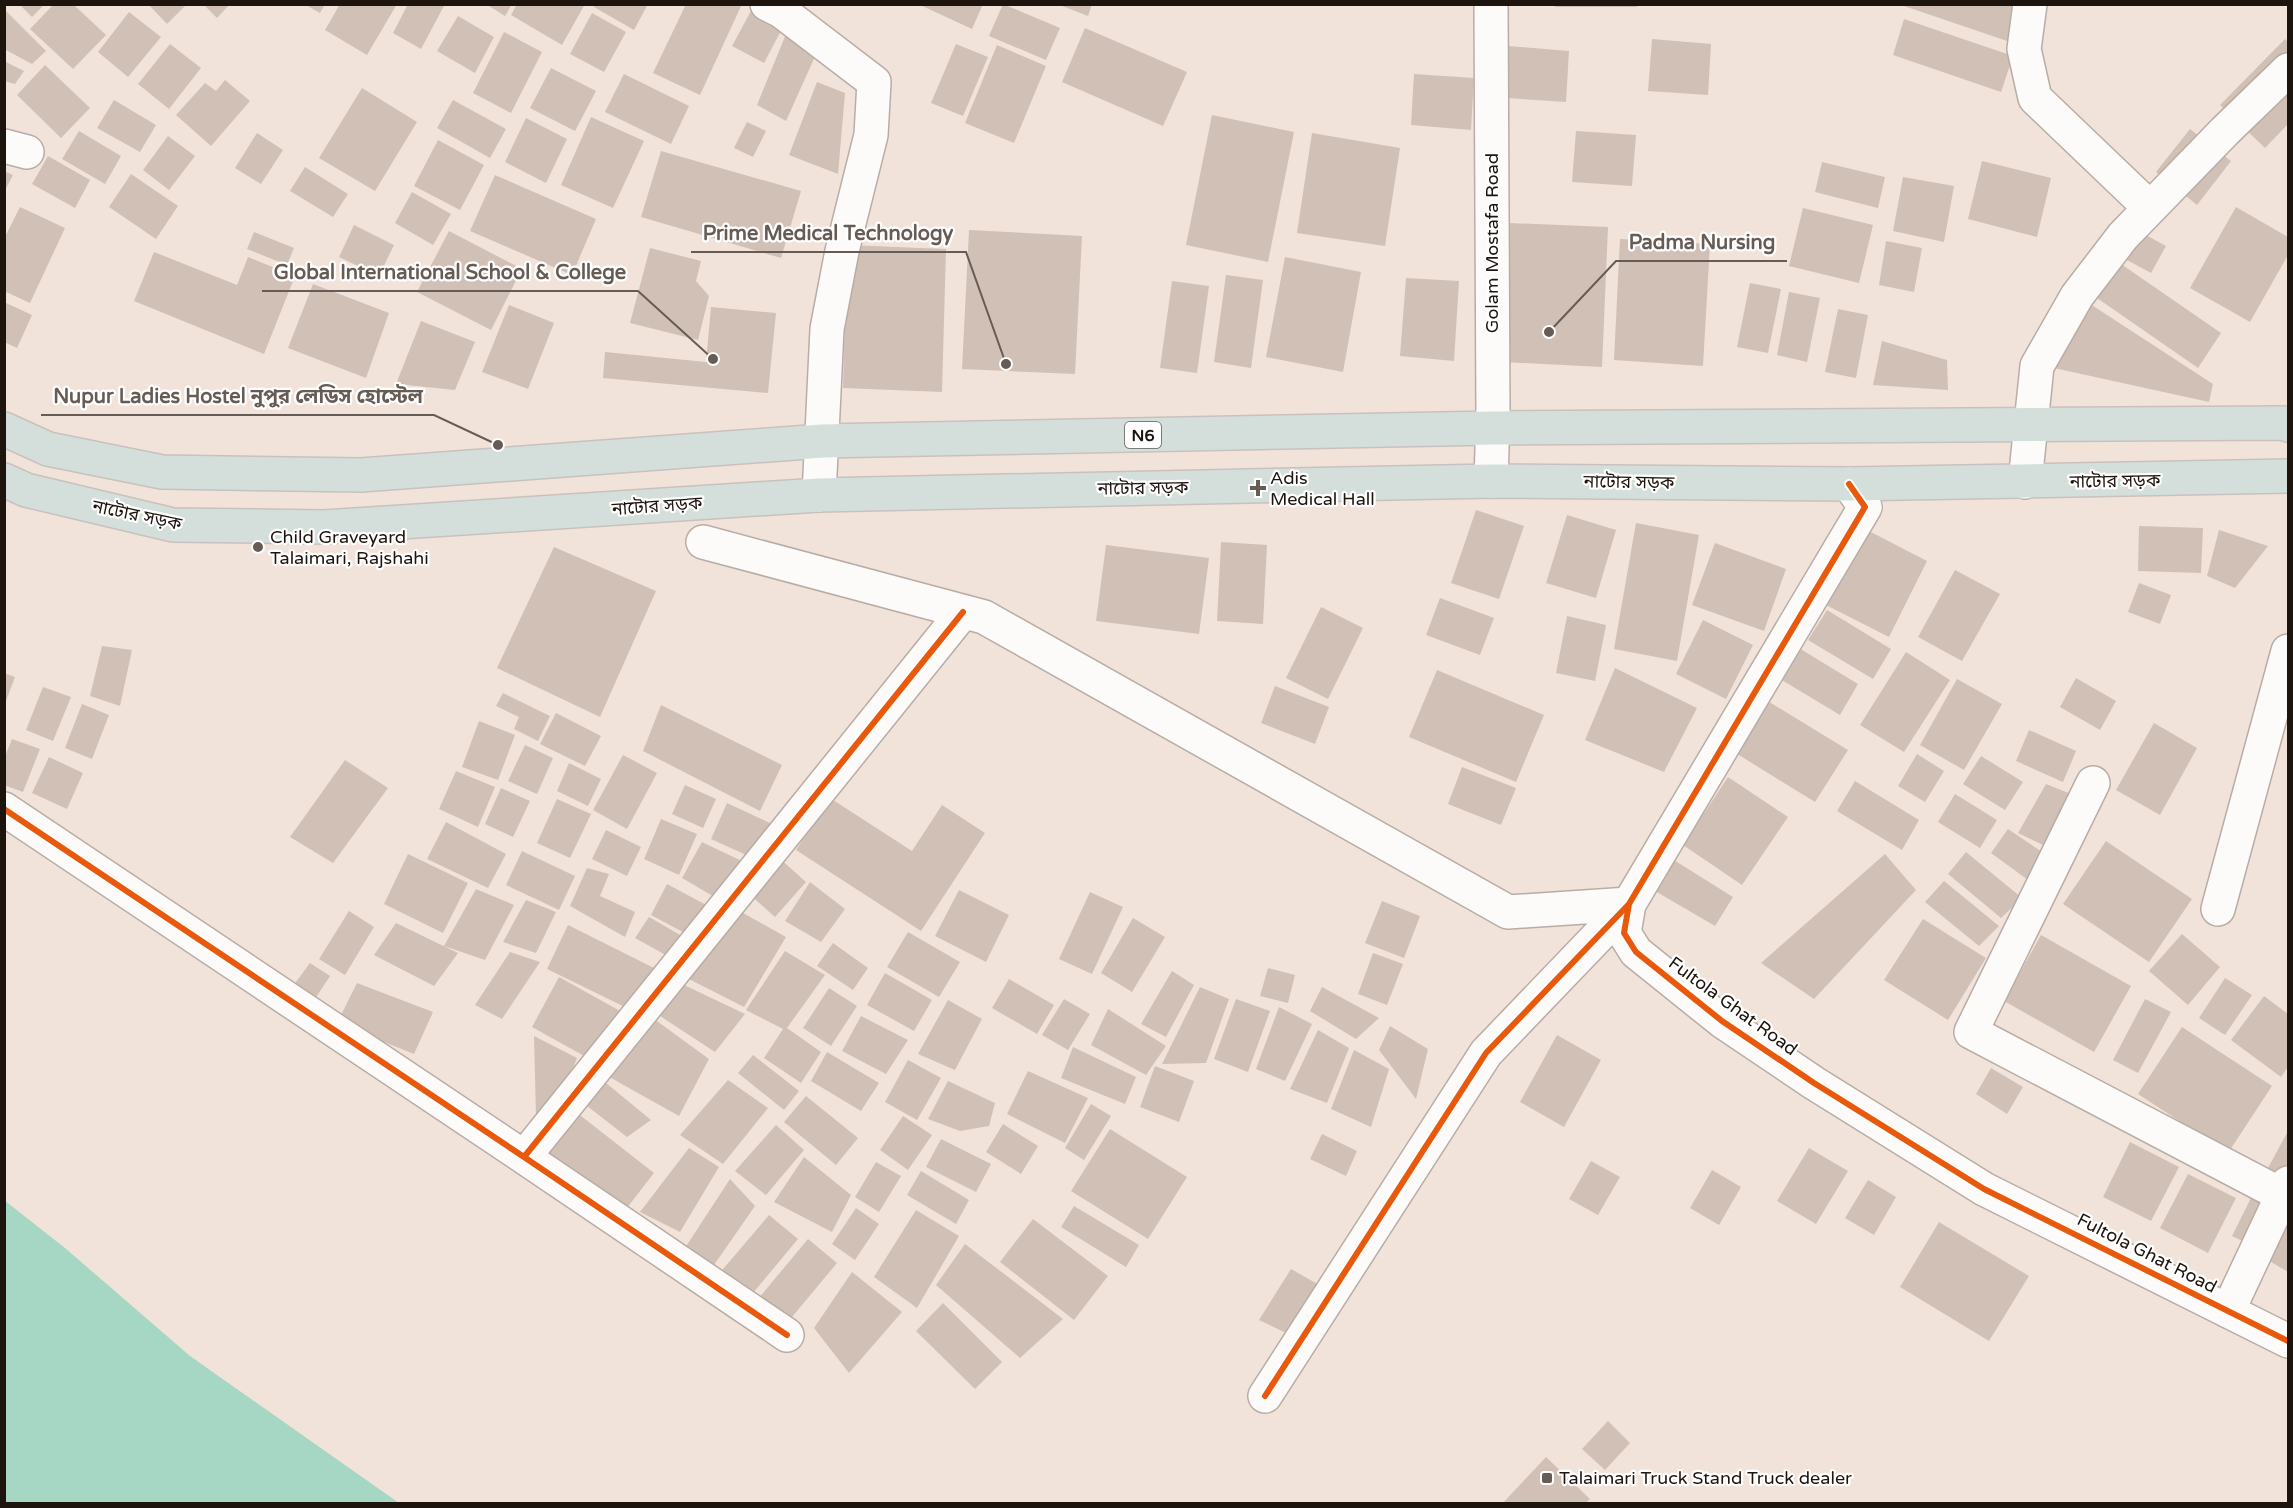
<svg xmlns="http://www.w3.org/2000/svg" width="2293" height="1508" font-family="'Varela Round','Noto Sans Bengali',sans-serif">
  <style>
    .water { fill: #a6d6c4 }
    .building { fill: #d1c0b6 }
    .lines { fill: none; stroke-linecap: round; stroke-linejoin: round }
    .street-casing { stroke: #b8ada6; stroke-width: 36 }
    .secondary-casing { stroke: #b8ada6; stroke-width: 36 }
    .highway-casing { stroke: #c9c1bd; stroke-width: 36 }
    .street { stroke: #fdfbf9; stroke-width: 33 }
    .secondary { stroke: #fdfbf9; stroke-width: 33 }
    .highway { stroke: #d4dfdb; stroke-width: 33 }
    .cycleway-casing { stroke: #fff; stroke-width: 10 }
    .cycleway { stroke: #e8590c; stroke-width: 6 }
    .poi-dot { fill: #675c55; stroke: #fff; stroke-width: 2 }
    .labels { text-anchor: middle; stroke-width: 4.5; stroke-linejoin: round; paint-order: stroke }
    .shield { fill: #fff; stroke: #615a56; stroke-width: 1.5 }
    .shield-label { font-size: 16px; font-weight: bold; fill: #1d140e }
    .street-label { font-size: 18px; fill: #1d140e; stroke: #fff }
    .poi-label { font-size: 18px; fill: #1d140e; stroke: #fff; text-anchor: start }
    .leader { fill: none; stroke: #675c55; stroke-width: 2 }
    .callout-dot { fill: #675c55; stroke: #fff; stroke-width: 2 }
    .callout-label { font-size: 20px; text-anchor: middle; font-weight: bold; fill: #675c55; stroke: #fff; stroke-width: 4.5; stroke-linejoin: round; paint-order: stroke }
  </style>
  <rect width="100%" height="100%" fill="#f1e3da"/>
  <path class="water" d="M4,1200L65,1248L190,1356L399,1503H5Z"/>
  <path class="building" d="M19,4H45L32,17Z
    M148,4H187L167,24Z
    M203,4H230L217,18Z
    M304,4H325L320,13Z
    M340,4H397L367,55L325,30Z
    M408,4H445L421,49L393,33Z
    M486,4H512L505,16Z
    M517,4H585L562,45L511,15Z
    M596,4H648L634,30L594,7Z
    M686,4H742L700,95L653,73Z
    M918,4H983L972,29Z
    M1003,4L1060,28L1046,60L989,36Z
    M1057,4H1092L1088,16Z
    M1555,4H1637V7H1555Z
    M1905,4H2017L2013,43L1904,6Z
    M53,5H74L106,35L73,69L30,29Z
    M4,9L46,51L32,64L4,49Z
    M752,9L784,25L764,63L732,46Z
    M129,12L161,37L128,77L98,52Z
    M592,13L626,32L604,72L570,54Z
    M458,16L494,37L475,73L437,51Z
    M1904,19L2013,56L2001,92L1893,55Z
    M1085,28L1187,72L1163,126L1062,82Z
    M504,32L542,52L511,113L473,93Z
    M786,34L817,52L786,121L757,105Z
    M1652,39L1711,44L1708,95L1648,91Z
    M2285,39L2288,42V124L2265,148L2220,105Z
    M170,44L201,68L169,109L138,84Z
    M956,44L988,57L963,116L931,103Z
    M997,45L1046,66L1014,143L965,123Z
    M1509,46L1569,51L1566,102L1506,98Z
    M4,61L24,71L15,84L4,81Z
    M45,65L90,108L61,138L17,95Z
    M551,68L596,91L575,131L530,108Z
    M624,74L689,106L671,144L605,112Z
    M1414,74L1474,78L1471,130L1411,125Z
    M225,80L250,101L211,146L176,115L205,83L216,91Z
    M817,82L845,93L838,174L789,155Z
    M362,88L417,122L375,191L319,158Z
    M114,100L156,125L140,152L97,128Z
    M453,100L506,129L490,158L437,128Z
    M1212,115L1294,132L1268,262L1186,245Z
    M591,117L644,141L613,208L561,185Z
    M526,118L567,139L546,183L505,162Z
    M747,122L766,131L753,157L734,148Z
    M2190,129L2231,161L2197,205L2156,172Z
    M79,131L121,156L105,184L62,159Z
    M1576,131L1636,135L1632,186L1572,182Z
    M257,133L283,150L261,184L235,168Z
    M1312,133L1400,148L1385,246L1297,233Z
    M168,136L195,156L169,190L143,170Z
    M438,140L484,165L460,210L414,186Z
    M661,151L801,191L781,258L641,217Z
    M48,156L90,180L75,208L32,184Z
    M1982,161L2051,178L2037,237L1968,219Z
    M1822,162L1885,177L1878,208L1815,192Z
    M305,167L348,194L333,217L290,191Z
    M4,171L13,175L4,192Z
    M131,174L178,206L156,239L109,207Z
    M495,175L596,219L572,275L470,231Z
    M1903,177L1954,186L1944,242L1893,231Z
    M412,192L451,214L433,245L395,223Z
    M20,207L65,228L30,303L4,291V239Z
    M2236,207L2288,237V255L2250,322L2190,288Z
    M1803,208L1873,225L1859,283L1789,266Z
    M1509,223L1608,227L1602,367L1503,362Z
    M354,225L394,245L379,276L339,257Z
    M2135,229L2166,246L2151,273L2114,253Z
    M969,230L1082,236L1075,374L962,369Z
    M449,231L522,269L491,330L417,292Z
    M254,232L294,248L287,265L247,249Z
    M1620,239L1710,244L1703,366L1614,360Z
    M1886,241L1922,248L1914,292L1879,285Z
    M847,245L946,249L942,392L843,388Z
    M650,248L701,261L696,281L709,296L698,340L630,323Z
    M154,252L237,285L248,257L295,276L264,354L134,301Z
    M1285,257L1361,272L1343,372L1266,357Z
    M2121,264L2221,333L2198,368L2097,298Z
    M1226,275L1263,280L1251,368L1214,362Z
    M1406,278L1459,281L1454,361L1400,356Z
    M1172,281L1209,286L1197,373L1160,368Z
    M1750,283L1781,289L1768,353L1737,347Z
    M313,284L389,313L366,378L288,348Z
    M1789,292L1820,298L1807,362L1777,355Z
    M2084,300L2213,384L2209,402L2054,368Z
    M4,302L32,315L17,348L4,342Z
    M509,305L554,323L528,389L482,372Z
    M711,307L776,313L768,393L603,378L605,352L706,362Z
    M1838,309L1868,315L1856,378L1825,372Z
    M421,321L475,342L455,390L396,384Z
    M1882,341L1947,360L1948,390L1873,385Z
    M1476,510L1524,526L1499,599L1451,583Z
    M1567,515L1616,530L1596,598L1546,583Z
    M1636,523L1699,535L1677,661L1614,649Z
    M2139,526L2203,528L2201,573L2138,571Z
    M1863,528L1927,561L1889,637L1824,604Z
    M2219,530L2268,546L2235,588L2207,576Z
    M1221,542L1267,545L1263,624L1217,621Z
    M1715,543L1786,569L1764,631L1692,605Z
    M1106,545L1209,558L1199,634L1096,621Z
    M554,547L656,591L600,717L497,668Z
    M1955,570L2000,594L1962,661L1918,637Z
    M2139,583L2171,595L2160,624L2128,612Z
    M1440,598L1494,618L1480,655L1426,635Z
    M1321,607L1363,628L1328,699L1286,678Z
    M1827,610L1891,649L1873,679L1808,640Z
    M1567,616L1606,625L1595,681L1556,673Z
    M1703,620L1753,645L1726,699L1676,674Z
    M1794,645L1858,684L1840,715L1775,676Z
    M102,646L132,650L120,706L90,696Z
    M1906,652L1950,680L1904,752L1860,725Z
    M1615,668L1697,708L1664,772L1585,740Z
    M1437,670L1544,715L1516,782L1409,737Z
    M4,673L15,677L5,704H4Z
    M2076,678L2116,701L2100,730L2060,707Z
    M1957,679L2002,704L1964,770L1920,745Z
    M1275,686L1329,707L1315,744L1261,723Z
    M43,687L71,697L53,741L26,730Z
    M503,693L550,716L538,741L514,729L519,717L496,706Z
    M1766,700L1848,750L1815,802L1734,752Z
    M82,704L109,715L92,759L65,748Z
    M661,705L782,765L760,811L643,751Z
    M556,713L601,736L585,766L540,744Z
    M479,721L515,735L498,780L462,767Z
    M2154,723L2197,748L2160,815L2116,790Z
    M2029,730L2076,751L2063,782L2016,761Z
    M12,739L40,749L23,792L4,785V759Z
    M525,745L553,758L537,794L508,781Z
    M1917,754L1944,771L1925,802L1898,786Z
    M623,755L657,773L627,829L593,810Z
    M1981,756L2023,782L2005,810L1963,784Z
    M49,757L83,773L67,809L32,793Z
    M345,760L388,788L333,863L290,837Z
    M569,763L601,779L588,806L557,791Z
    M1462,767L1516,788L1501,825L1448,804Z
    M456,771L495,787L478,827L439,809Z
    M1728,777L1788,817L1742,885L1683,845Z
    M1855,781L1919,820L1902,850L1837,811Z
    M2046,784L2076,796L2051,849L2018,833Z
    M685,785L716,799L703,828L672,814Z
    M501,788L530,801L513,837L485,824Z
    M1955,794L1997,820L1980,848L1938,822Z
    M830,798L912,851L942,805L985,833L921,931L796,850Z
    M557,799L591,814L570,858L537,843Z
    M727,803L772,824L755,859L711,839Z
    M661,819L697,834L679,875L644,859Z
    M446,822L506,854L488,888L427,859Z
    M2008,829L2045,854L2028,880L1991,853Z
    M606,830L641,847L627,876L592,859Z
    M2106,841L2192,899L2149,962L2063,904Z
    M702,842L748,864L723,902L682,878Z
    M522,851L575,876L559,910L506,885Z
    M1966,852L2022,898L2001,918L1948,874Z
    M408,854L468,883L443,933L384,904Z
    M1885,854L1916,890L1814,999L1761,963Z
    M778,857L806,882L775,917L747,892Z
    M1669,857L1733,897L1715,926L1650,888Z
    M587,868L609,874L600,896L635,912L625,937L570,906Z
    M1944,881L1999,926L1979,946L1925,902Z
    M810,882L845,909L821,942L785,921Z
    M667,884L710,907L694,938L651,915Z
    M476,889L514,905L485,960L444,946Z
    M959,890L1009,915L986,962L935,936Z
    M1090,892L1123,907L1092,974L1059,959Z
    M526,900L556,912L536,953L503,942Z
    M1382,901L1420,916L1404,958L1365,943Z
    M734,908L786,937L744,1007L683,976Z
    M349,911L374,927L345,975L319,959Z
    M649,917L682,936L673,959L635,938Z
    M1133,918L1165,937L1132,992L1101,973Z
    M1923,919L1986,958L1948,1020L1884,980Z
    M396,923L458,953L434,986L374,955Z
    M568,925L654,968L633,1011L547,969Z
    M908,932L960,962L939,997L887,967Z
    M2182,934L2220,967L2188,1005L2149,971Z
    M2041,935L2131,986L2094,1052L2004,1001Z
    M833,943L868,968L853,990L817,966Z
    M785,951L825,975L787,1028L821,1052L801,1083L764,1058L783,1029L746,1010Z
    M510,952L540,962L502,1019L475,1005Z
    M1373,953L1403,964L1387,1005L1358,994Z
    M310,963L330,976L313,1002L290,990Z
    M1268,968L1295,975L1288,1003L1260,996Z
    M1172,971L1194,985L1166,1037L1141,1024Z
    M885,973L932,1000L914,1031L867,1005Z
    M559,977L622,1012L595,1062L532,1027Z
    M2225,978L2252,995L2225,1035L2199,1018Z
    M1009,979L1054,1005L1037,1034L992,1008Z
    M357,983L433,1012L414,1054L337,1023Z
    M682,984L745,1014L715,1052L657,1014Z
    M1200,987L1229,999L1206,1063L1162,1064Z
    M1322,987L1379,1018L1356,1039L1310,1011Z
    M829,988L857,1006L831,1046L803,1028Z
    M2264,996L2288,1014V1067L2281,1077L2231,1040Z
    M1064,999L1090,1014L1068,1050L1042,1035Z
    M1236,999L1270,1011L1248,1072L1214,1059Z
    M2145,999L2171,1012L2138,1073L2113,1060Z
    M948,1000L982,1019L955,1070L918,1054Z
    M1279,1007L1312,1024L1285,1081L1256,1069Z
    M1108,1009L1166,1046L1146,1075L1091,1045Z
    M650,1016L709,1059L679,1116L595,1069Z
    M861,1016L908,1040L886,1074L842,1051Z
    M1390,1026L1428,1049L1416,1099L1379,1050Z
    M2182,1027L2272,1086L2228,1153L2138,1094Z
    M1318,1030L1349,1048L1327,1103L1290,1089Z
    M1557,1035L1601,1060L1564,1127L1520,1102Z
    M534,1036L577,1058L560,1101L536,1116Z
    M1073,1047L1136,1077L1125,1104L1061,1078Z
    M1354,1050L1389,1069L1371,1127L1331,1109Z
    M827,1052L879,1083L861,1111L811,1081Z
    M753,1055L799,1091L784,1110L738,1073Z
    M908,1060L941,1078L917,1120L885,1102Z
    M1155,1066L1194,1081L1179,1122L1140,1107Z
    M1991,1068L2023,1087L2007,1114L1976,1094Z
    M1028,1071L1088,1098L1065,1143L1007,1114Z
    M728,1080L768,1108L723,1164L680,1135Z
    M948,1081L995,1103L989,1126L960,1131L928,1119Z
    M606,1083L651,1120L627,1137L582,1102Z
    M806,1096L858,1138L836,1165L784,1122Z
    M1091,1104L1111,1116L1084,1160L1065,1148Z
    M576,1112L654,1173L623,1213L545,1152Z
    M903,1116L932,1135L908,1170L880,1150Z
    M1003,1124L1038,1146L1021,1174L986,1152Z
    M776,1125L804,1150L766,1195L735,1171Z
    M1110,1129L1187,1177L1148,1239L1071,1191Z
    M2288,1131V1194L2262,1179Z
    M1322,1134L1357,1151L1346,1176L1310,1159Z
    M941,1139L991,1164L976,1192L926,1167Z
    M2130,1142L2179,1167L2151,1221L2103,1197Z
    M689,1148L719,1167L680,1232L640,1212Z
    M1809,1148L1848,1171L1816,1224L1777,1201Z
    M804,1157L851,1195L832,1232L774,1202Z
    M1591,1161L1620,1177L1598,1215L1569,1199Z
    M876,1162L901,1176L879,1212L855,1197Z
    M1712,1170L1741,1187L1719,1225L1690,1208Z
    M921,1171L969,1200L956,1224L907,1195Z
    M2188,1174L2236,1198L2208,1253L2160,1228Z
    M730,1179L755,1206L714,1265L683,1251Z
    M1868,1180L1896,1197L1874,1235L1845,1218Z
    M2256,1188L2287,1204L2263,1251L2232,1236Z
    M1074,1206L1139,1245L1126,1267L1061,1227Z
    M856,1208L879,1224L855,1260L832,1244Z
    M916,1210L959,1236L917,1308L874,1277Z
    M769,1215L798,1239L748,1299L718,1275Z
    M2288,1218V1272L2266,1259Z
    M1033,1219L1108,1276L1074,1320L1000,1262Z
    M1939,1222L2029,1276L1989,1341L1900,1287Z
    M808,1239L837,1263L787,1323L758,1299Z
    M965,1244L1063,1319L1020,1358L936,1285Z
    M1291,1269L1321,1286L1290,1335L1259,1320Z
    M852,1272L902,1312L849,1373L814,1328Z
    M943,1303L1002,1362L975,1389L916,1331Z
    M1608,1421L1630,1443L1605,1470L1582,1449Z
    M1546,1457L1590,1499L1585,1504H1502Z"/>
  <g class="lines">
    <defs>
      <path id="street" d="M767,4L781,11L874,82L871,135L842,251L827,329L819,495
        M2030,4L2024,49L2035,98L2150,208
        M4,146L27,152
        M2025,482L2037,366L2077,296L2123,236L2225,131L2288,70
        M703,542L984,617L1508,912L1629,904
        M2093,783L1971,1032L2282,1195
        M4,809L524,1157
        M2218,909L2288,651
        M2228,1311L2288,1183
        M787,1335L524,1157L963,612
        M1265,1396L1486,1053L1629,904"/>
      <path id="secondary" d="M1491,481L1493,417L1491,4
        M1849,484L1865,507L1629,904L1624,933L1636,952L1722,1021L1814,1083L1984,1189L2288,1341"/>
      <path id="highway" d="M4,429L48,449L162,472L361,475L822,441L1493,428L2283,423L2288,425
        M4,480L26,490L173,525L324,527L819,495L1491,481L1849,484L2288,476"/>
    </defs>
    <use href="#street" class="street-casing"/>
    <use href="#secondary" class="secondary-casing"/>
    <use href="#highway" class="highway-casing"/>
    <use href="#street" class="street"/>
    <use href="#secondary" class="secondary"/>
    <use href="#highway" class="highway"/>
    <defs>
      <path id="cycleway" d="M1849,484L1865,507L1629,904L1624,933L1636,952L1722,1021L1814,1083L1984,1189L2288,1341
        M4,809L524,1157
        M787,1335L524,1157L963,612
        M1265,1396L1486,1053L1629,904"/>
    </defs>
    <use href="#cycleway" class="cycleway-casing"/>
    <use href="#cycleway" class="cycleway"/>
  </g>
  <g class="poi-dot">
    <path d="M1255 479h6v6h6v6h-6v6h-6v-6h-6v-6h6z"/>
    <circle cx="258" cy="547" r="6"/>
    <rect x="1541" y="1472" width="12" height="12" rx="3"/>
  </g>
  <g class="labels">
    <rect class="shield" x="1125" y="422" width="36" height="26" rx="4.5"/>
    <g class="shield-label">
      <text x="1143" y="441">N6</text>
    </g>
    <g class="street-label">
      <text transform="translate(1492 243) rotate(-90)" y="6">Golam Mostafa Road</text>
      <text transform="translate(2115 481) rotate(-1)" y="6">নাটোর সড়ক</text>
      <text transform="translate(1629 482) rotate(1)" y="6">নাটোর সড়ক</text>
      <text transform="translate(1143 488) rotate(-1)" y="6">নাটোর সড়ক</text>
      <text transform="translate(657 506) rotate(-4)" y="6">নাটোর সড়ক</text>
      <text transform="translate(137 515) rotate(12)" y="6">নাটোর সড়ক</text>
      <text transform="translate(1733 1006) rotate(36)" y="6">Fultola Ghat Road</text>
      <text transform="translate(2147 1253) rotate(27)" y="6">Fultola Ghat Road</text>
    </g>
    <g class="poi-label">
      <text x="1270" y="484">Adis<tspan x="1270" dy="21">Medical Hall</tspan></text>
      <text x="270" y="543">Child Graveyard<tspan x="270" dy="21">Talaimari, Rajshahi</tspan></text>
      <text x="1559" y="1484">Talaimari Truck Stand Truck dealer</text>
    </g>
  </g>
  <path class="leader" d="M1006 364L966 252H691M1549 332L1616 261H1787M713 359L638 291H262M498 445L434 415H41"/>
  <g class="callout-dot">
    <circle cx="1006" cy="364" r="6"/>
    <circle cx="1549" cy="332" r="6"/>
    <circle cx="713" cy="359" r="6"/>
    <circle cx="498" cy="445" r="6"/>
  </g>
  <g class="callout-label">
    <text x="828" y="240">Prime Medical Technology</text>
    <text x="1702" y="249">Padma Nursing</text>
    <text x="450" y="279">Global International School &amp; College</text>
    <text x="238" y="403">Nupur Ladies Hostel নুপুর লেডিস হোস্টেল</text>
  </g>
  <rect width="2293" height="1508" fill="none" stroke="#1d140e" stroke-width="12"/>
</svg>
